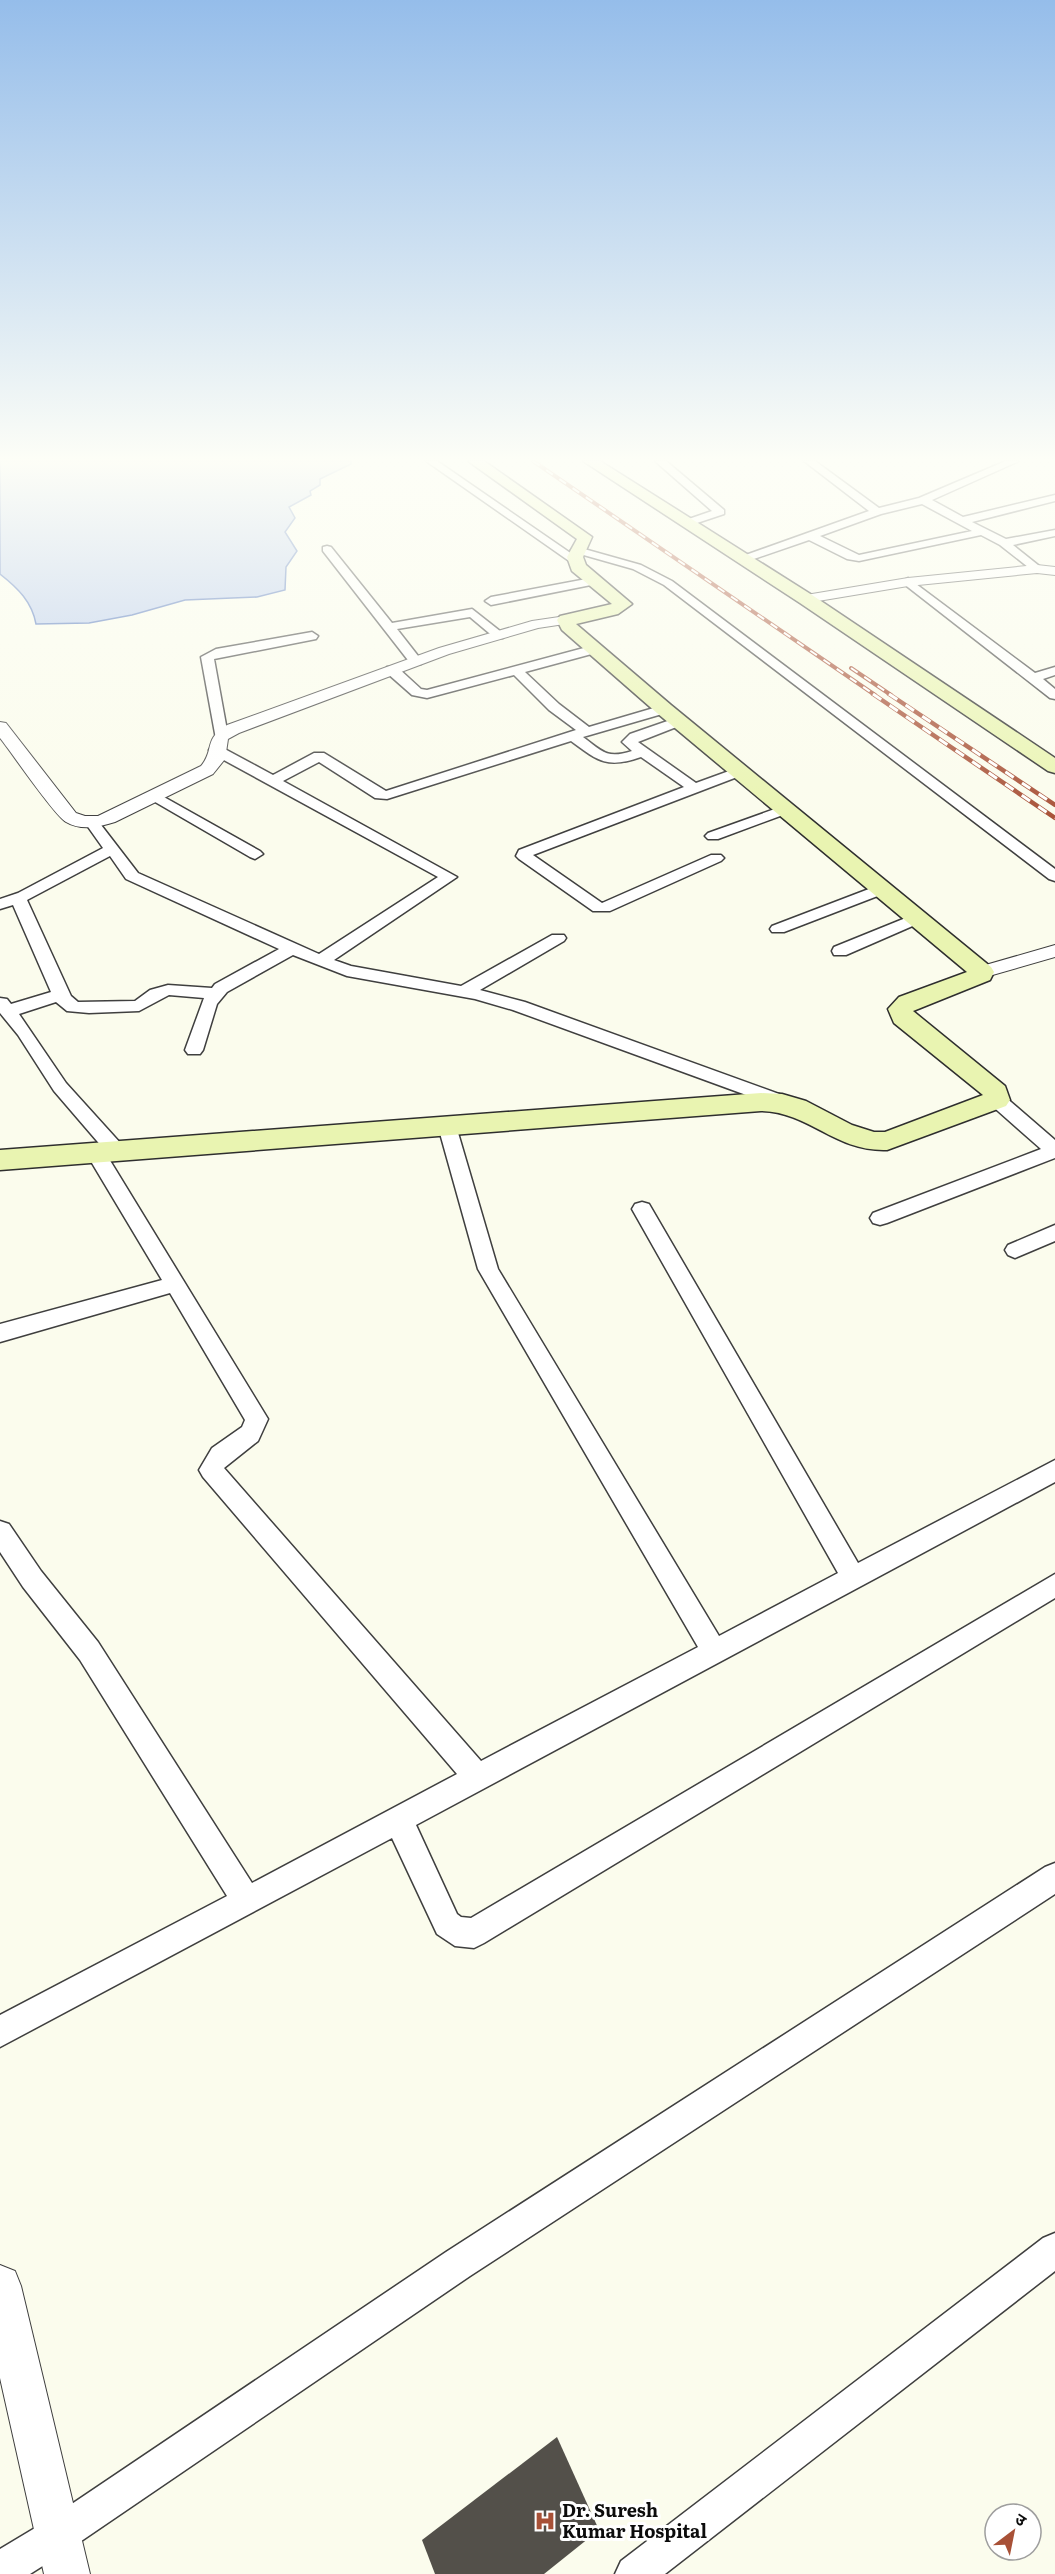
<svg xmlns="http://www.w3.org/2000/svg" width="1055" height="2574" font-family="Literata,'Noto Sans Devanagari',serif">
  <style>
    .water { fill: #b8cbed; stroke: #496eba; stroke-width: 1.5 }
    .building { fill: #53504a }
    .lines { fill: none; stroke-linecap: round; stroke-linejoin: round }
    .minor-casing { stroke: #3f3f3f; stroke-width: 3 }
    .tertiary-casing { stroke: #3f3f3f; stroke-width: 2 }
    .secondary-casing { stroke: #2e2e2e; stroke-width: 3 }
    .minor { fill: #fff; fill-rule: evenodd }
    .tertiary { fill: #fff; fill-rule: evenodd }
    .secondary { fill: #e9f4b1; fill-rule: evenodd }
    .rail-far1-casing { stroke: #a85137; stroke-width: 4 }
    .rail-casing { stroke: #a85137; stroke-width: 4.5 }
    .rail-far1 { stroke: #fff; stroke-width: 2; stroke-dasharray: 8; stroke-linecap: butt }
    .rail { stroke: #fff; stroke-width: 3; stroke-dasharray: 10; stroke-linecap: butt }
    .labels { text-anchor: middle; stroke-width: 6; stroke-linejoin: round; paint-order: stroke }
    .near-poi-label { font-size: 18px; font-weight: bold; fill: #0c0c0c; stroke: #fff; text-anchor: start }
  </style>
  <rect width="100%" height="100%" fill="#fbfced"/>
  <path class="water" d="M0,461H351V464L320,479V485L310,491L311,495L289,507L295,518L285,532L297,551L286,567L285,590L257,597L185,600L132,615L89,623L36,624C32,602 18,588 0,574Z"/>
  <path class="building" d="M557,2437L599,2530L544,2574H435L422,2540Z"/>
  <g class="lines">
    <defs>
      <path id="minor" d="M426,461H437L582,561L580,563H572Z
        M655,461H666L724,510V514L691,525H683V521L712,511Z
        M804,461H815L879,508L919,498L1006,461H1019L932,500L963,517L1055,495V501L972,522L1006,539L1055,530V536L1013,545L1043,569L1041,571H1033L1000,545L981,535L859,561L847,559L809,540L748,561H740V557L869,511ZM922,504L972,531L859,555L820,536L881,514Z
        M327,546L331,547L392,623L472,609L505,635L503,638H495L470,617L397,629L422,661L421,664H411L323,551V547Z
        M577,547L641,565L672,581L1055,869V881L1049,879L664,585L633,569L573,552L571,550Z
        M597,577L603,581L601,583L491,605L485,601L491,597Z
        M908,578L1035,673L1055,667V675L1043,679L1055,689V699L1050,698L904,584V580Z
        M312,632L318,636L316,639L214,659L228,736L221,740L216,739L201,657L216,649Z
        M595,645L599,646L601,649L599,652L525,672L559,704L589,727L664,705L671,709L669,712L583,737C603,752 607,759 632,751L622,742L630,734L679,717L686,721L684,724L638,742L696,783L740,767L747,771L745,774L533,855L602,903L711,855H721L724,858L721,861L610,911H593L519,859L516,856L519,850L684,787L641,757C607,769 598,761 571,741L387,799L375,798L319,762L283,781L457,877L334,960L351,966L461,986L552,935H564L566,938L564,941L480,990L525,1002L790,1098L792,1102L790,1106L783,1108L776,1106L513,1010L475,999L347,976L293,955L227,992L217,1004L203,1050L200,1054H188L185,1050L204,998L169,995L139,1011L89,1013L67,1011L56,1002L19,1014L66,1083L123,1146L126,1151L123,1156C113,1159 109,1156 103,1149L268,1419L258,1441L224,1468L481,1761L698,1647L478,1269L438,1126L440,1121L447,1119L454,1121L456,1126L498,1269L719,1636L838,1573L632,1209L635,1204L642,1202L649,1204L858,1563L1055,1460V1482L416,1825L457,1914L461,1917L471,1918L1055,1574V1598L484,1943L474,1948L455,1946L437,1934L392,1838L0,2047V2015L227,1896L80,1660L23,1587L0,1552V1521L9,1524L41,1571L98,1642L252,1883L457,1774L203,1477L199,1470L212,1448L242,1427L245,1420L170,1293L0,1342V1324L162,1280L86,1153L89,1148L96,1146L103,1148L54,1091L18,1035L0,1013V998L7,999L11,1004L51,992L13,905L0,909V899L18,893L103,848L86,824L93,820L98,821L138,873L319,954L438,877L211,753L209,750L211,747H221L273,775L314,753H324L386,791L576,730L549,710L514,675L427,698L412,695L387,673L386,670L387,667H397L421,689L427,690ZM110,856L126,879L279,949L215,984L212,988L168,985L150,990L135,1001L78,1002L71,996L27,900Z
        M155,792L260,851L263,854L255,859L250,857L150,799L148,796Z
        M786,805L791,806L793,809L791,812L718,839H708L705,836L708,833Z
        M882,884L890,889L888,892L784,932H772L770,929L772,926Z
        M918,913L926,918L924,921L846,955H834L832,951L834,947Z
        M997,1094L1004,1096L1055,1140V1158L887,1223L880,1225L873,1223L870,1218L873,1213L1041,1149L990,1104L988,1100L990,1096Z
        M1055,1225V1241L1015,1258L1008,1255L1005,1250L1008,1245Z
        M1055,1863V1894L470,2276L71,2548L30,2574H0V2549L45,2522L446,2252L1045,1867Z
        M1055,2233V2271L665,2574H615L621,2561L1043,2238Z"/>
      <path id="tertiary" d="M1037,565L1055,567V575L1037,573L908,586L806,603L799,599L806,595L908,578Z
        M566,616L571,617L573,620L571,623L538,628L449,654L239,733L228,739L225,759L213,774L115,822C99,827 81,831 66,822C54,815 12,753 0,738V722L6,723L76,813L85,816H98L201,766C215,749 203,740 227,725L439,648L532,621Z
        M1055,945V957L982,978L975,976L972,972L975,968Z
        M0,2265L15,2271L21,2286L90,2574H44L0,2378Z"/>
      <path id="secondary" d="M468,461H484L592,537L583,557L586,565L632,604L618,614L576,624L671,705L991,967L994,972L990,980L913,1011L1005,1086L1010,1100L1006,1106L887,1150C835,1152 810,1112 761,1111L0,1170V1150L761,1093L782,1094L806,1101L852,1125L874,1132H885L983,1095L894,1023L888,1009L899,997L967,972L657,713L562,630L557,620L560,616L612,604L572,571L567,557L577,539Z
        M583,461H600L812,595L1055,758V773L1048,771L800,603Z"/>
    </defs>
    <use href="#minor" class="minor-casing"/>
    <use href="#tertiary" class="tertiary-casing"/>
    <use href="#secondary" class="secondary-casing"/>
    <use href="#minor" class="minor"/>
    <use href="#tertiary" class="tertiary"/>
    <use href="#secondary" class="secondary"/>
    <defs>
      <path id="rail-far1" d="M533,461L875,695
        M851,668L891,695"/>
      <path id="rail" d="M873,694L1055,818
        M889,694L1055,805"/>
    </defs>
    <use href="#rail-far1" class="rail-far1-casing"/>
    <use href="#rail" class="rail-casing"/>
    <use href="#rail-far1" class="rail-far1"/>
    <use href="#rail" class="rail"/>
  </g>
  <linearGradient id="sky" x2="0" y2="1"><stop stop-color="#95bdea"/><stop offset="0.56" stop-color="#fdfef7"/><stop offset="1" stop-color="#fdfef7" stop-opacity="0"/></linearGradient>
  <rect width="1055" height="821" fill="url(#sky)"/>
  <defs>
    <symbol id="hospital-bare" viewBox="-9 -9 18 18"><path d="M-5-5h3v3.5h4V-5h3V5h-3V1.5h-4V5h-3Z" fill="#a85137" stroke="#fff" stroke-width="2.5" paint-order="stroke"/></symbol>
  </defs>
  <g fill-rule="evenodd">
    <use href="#hospital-bare" x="530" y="2506" width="30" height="30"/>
  </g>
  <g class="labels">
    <g class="near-poi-label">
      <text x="562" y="2517">Dr. Suresh<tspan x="562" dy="21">Kumar Hospital</tspan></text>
    </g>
  </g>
  <g transform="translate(1013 2532) rotate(32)"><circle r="28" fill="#ffffff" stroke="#9e9e9e" stroke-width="1.5"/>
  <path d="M0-4.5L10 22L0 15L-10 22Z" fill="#a85137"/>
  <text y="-9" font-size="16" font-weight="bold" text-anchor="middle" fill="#0c0c0c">उ</text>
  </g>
</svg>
